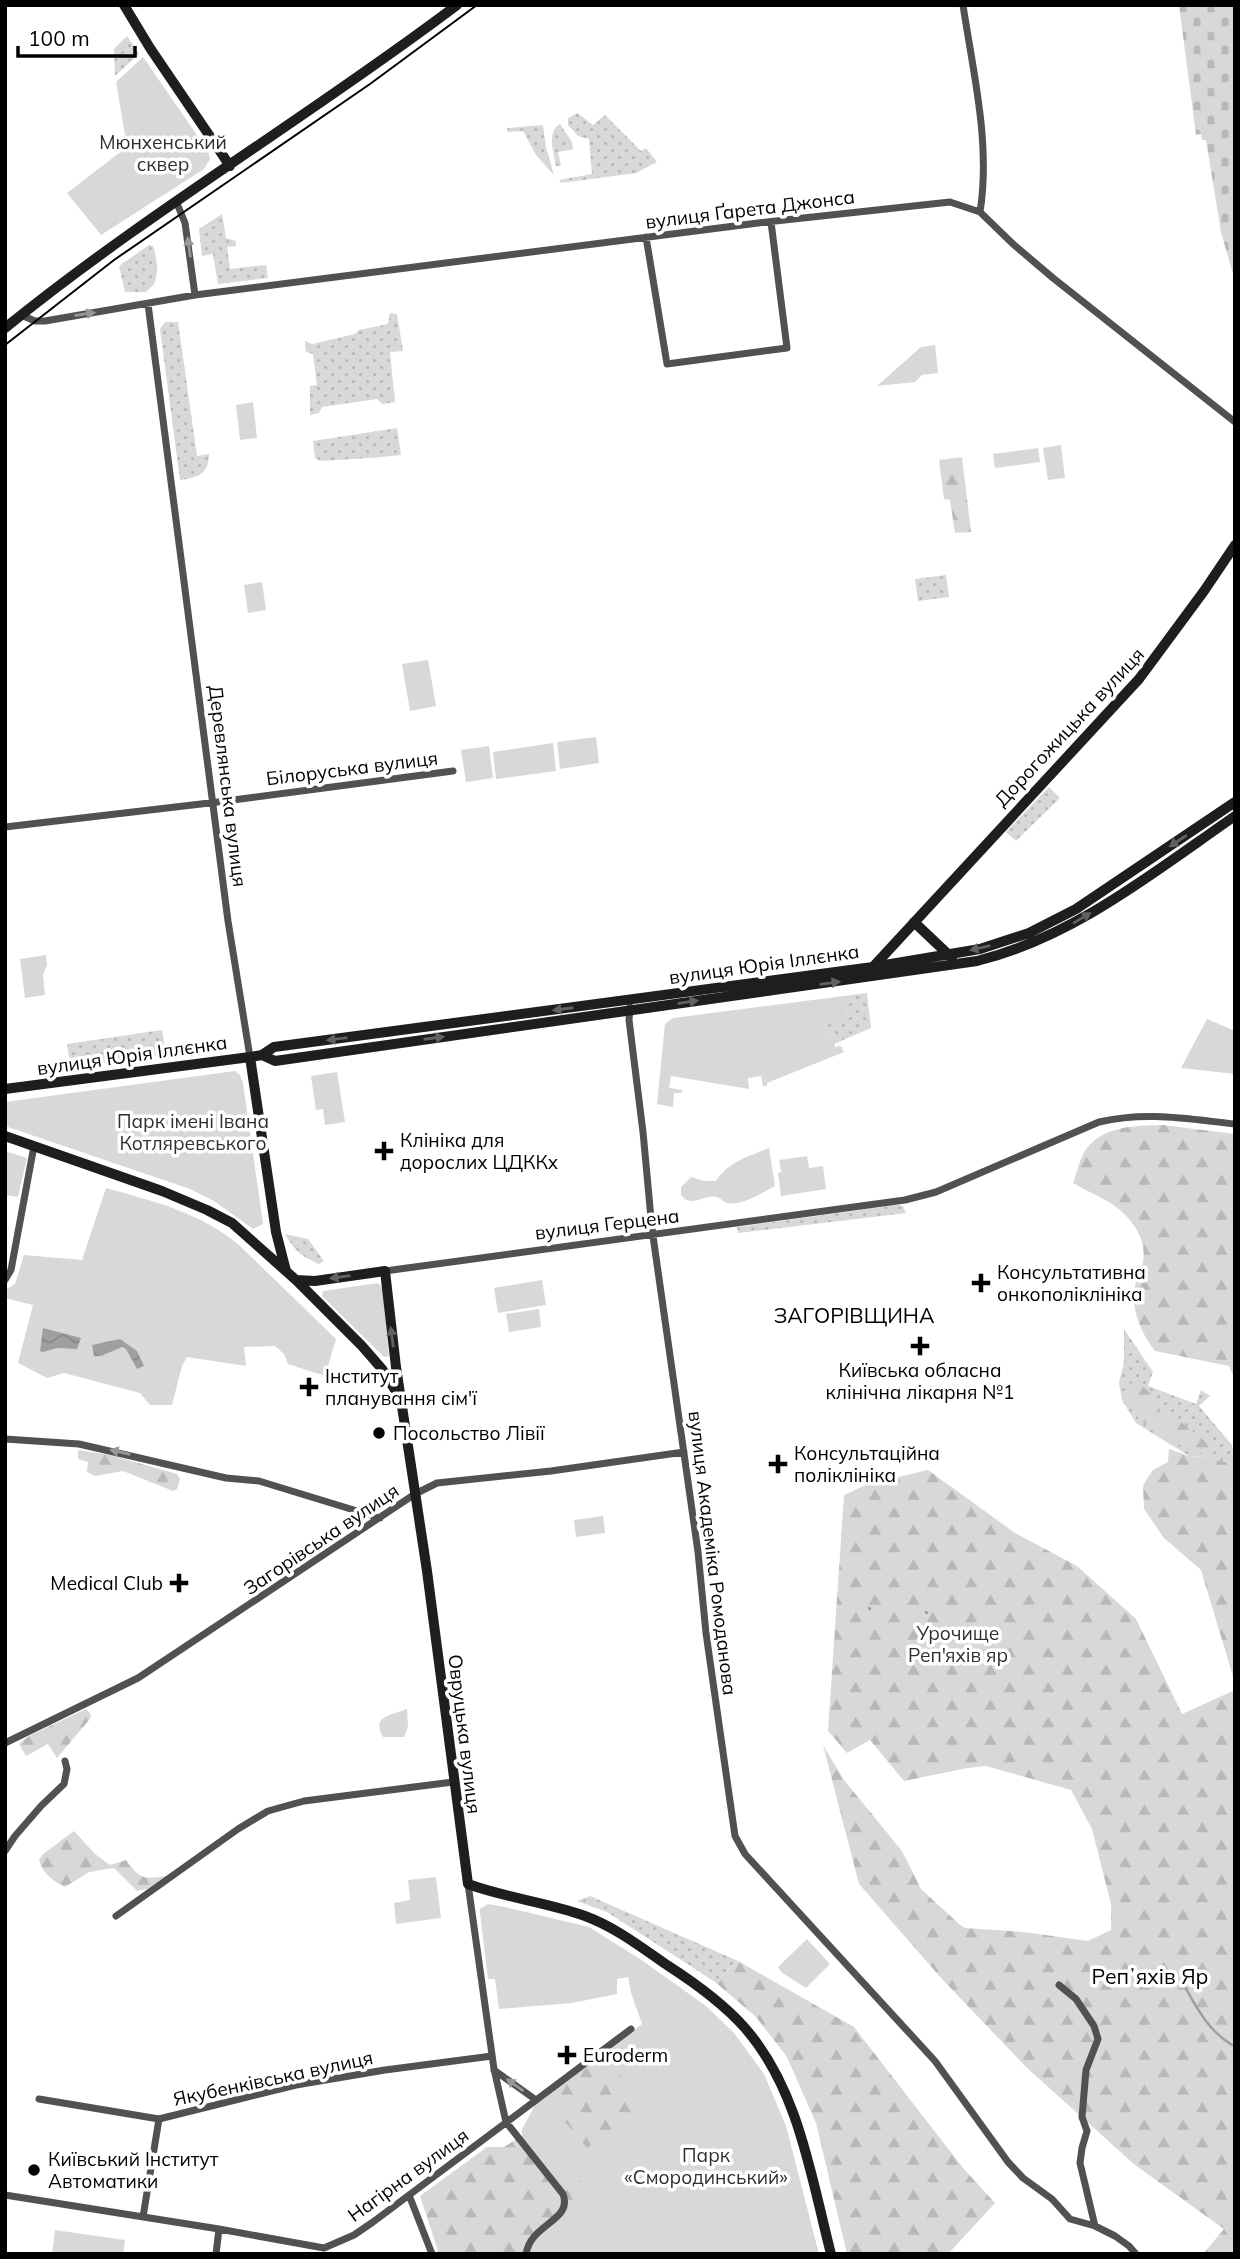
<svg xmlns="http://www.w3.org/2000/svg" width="1240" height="2259" font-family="Mulish,sans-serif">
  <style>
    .grass { fill: url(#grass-dots) }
    .forest { fill: url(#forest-firs) }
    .cemetery { fill: url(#cemetery-stones) }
    .park { fill: #d8d8d8 }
    .water { fill: url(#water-waves) }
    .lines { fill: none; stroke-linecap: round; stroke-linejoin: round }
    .stream { stroke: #9f9f9f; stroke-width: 2.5 }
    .street { stroke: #515151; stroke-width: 7 }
    .secondary { stroke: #1e1e1e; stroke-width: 10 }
    .tram { stroke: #000; stroke-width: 2 }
    .oneway { fill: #979797 }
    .oneway2 { fill: #626262 }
    .poi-dot { fill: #000; stroke: #fff; stroke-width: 2.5 }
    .labels { text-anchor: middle; stroke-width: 7; stroke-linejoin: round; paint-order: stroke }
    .park-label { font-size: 19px; fill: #2f2f2f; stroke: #fff }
    .street-label { font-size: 19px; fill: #000; stroke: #fff }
    .poi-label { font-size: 19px; fill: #000; stroke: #fff; text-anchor: start }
    .neighbourhood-label { font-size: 21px; fill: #000; stroke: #fff }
  </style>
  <defs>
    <pattern id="grass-dots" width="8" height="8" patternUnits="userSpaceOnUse" patternTransform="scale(1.75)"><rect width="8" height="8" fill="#d8d8d8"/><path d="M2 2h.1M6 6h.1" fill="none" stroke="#b8b8b8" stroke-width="1.8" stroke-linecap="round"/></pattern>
    <pattern id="forest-firs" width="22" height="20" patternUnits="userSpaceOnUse" patternTransform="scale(1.75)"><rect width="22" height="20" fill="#d8d8d8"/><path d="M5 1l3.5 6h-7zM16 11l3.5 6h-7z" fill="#b8b8b8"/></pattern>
    <pattern id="cemetery-stones" width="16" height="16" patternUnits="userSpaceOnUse" patternTransform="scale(1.75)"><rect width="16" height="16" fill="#d8d8d8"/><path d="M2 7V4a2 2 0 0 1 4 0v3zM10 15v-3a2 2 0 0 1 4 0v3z" fill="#b8b8b8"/></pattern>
    <pattern id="water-waves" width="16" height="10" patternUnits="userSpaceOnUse" patternTransform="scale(1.75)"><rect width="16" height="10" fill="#9f9f9f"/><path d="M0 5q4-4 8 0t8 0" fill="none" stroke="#878787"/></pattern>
  </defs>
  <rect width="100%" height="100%" fill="#fff"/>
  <path class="grass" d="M127,36L139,54L115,76L114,49Z
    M577,113L593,125L605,115L641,151L646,148L657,162L636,173L561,183L559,180L592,174L589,139L578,136L568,125V118Z
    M560,124L572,142L573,149L558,152L561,166H556C554,153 546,132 560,124Z
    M543,125L546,147L554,175L536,155L523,131L508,132L507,128Z
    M222,214L226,238L236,241V246L227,247L230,269L266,265L268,278L218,284L213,254L202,256L199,229Z
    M149,245L153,246C157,258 159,272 154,284L146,292H125L119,266Z
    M390,313L397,314L403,351L390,352L395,402L382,404L377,399L322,407L319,413L310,415V386L317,385L313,354L306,352L305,341L312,344L355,334L359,330L388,324Z
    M165,322H178L197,456L209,454C209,474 197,478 180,480L160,329Z
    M397,428L401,455C375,458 348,459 320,461L315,458L313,441Z
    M946,575L949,597L918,601L915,579Z
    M1049,787L1060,798L1016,841L1006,832Z
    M867,993L871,1028L834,1044V1035L826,1036L823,1022L847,1018L844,996Z
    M162,1030L166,1054L71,1068L67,1044Z
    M897,1205L903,1206L906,1213L738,1233L737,1227Z
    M285,1234L308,1239L324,1261L319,1264C302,1257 294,1250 285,1234Z
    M1124,1329L1153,1372L1148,1386L1196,1404L1201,1390L1210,1396L1199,1406L1232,1445L1235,1464L1205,1457L1189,1456L1136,1423L1122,1400L1119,1383L1124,1362Z
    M590,1896L738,1961L715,1982L607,1912L577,1901Z"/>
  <path class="forest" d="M962,457L971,532L955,533L950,500L944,499L939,460Z
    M1163,1125L1235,1134V1380L1229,1366L1155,1351C1143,1336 1133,1314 1134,1295C1134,1285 1137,1278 1141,1269C1149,1247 1138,1226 1121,1211C1108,1199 1088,1192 1073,1183C1077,1173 1080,1156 1087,1148C1106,1125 1135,1126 1163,1125Z
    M1126,1383C1147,1385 1152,1391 1156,1411L1176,1418L1215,1449L1212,1456C1199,1453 1182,1447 1171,1440C1166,1437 1163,1431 1159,1428C1154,1425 1148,1425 1143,1422C1130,1412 1125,1398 1126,1383Z
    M1169,1449L1189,1456L1205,1457L1235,1464V1683L1201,1570L1164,1538L1144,1509L1143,1486L1148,1477L1153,1470L1168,1462Z
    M78,1450L110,1455L177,1474L180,1479L177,1489L173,1491L123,1471L95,1476L87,1472L88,1462L78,1459Z
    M928,1470L1015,1533L1077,1566L1136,1619L1182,1714L1235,1690V2254H1203L1224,2229L1135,2165L1026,2067L942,1979L859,1884L823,1745L844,1780L902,1851L921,1889L959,1924L965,1928L1024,1932L1088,1941L1111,1930V1904L1092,1829L1071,1790L986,1766L967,1768L904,1781L870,1740L847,1753L828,1731L844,1495L868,1484Z
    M86,1709L91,1715L90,1719L57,1758L48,1744L26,1756L19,1744L29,1736Z
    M74,1831L95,1854L110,1865L126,1860C141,1880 143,1879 166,1876L165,1879L147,1889L137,1891L114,1868L89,1872L65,1887C53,1881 43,1874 39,1860L43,1854Z
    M738,1961L854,2027L963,2168L995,2203L948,2254H847L816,2123L787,2057L756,2017L715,1982Z
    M650,2021L806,2254H439L420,2196L487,2147H504L523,2135L541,2103L551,2092Z"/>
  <path class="cemetery" d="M1179,5H1235V281L1221,232L1206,140H1202L1201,134L1196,135Z"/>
  <path class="park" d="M143,57L208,151L210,159L204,169L101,235L67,193L127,147L116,82Z
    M935,345L938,373L922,375L915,382L877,386L921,347Z
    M253,402L257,438L240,440L236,405Z
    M1061,445L1065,478L1048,480L1043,448Z
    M1038,448L1040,462L995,468L993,454Z
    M262,582L266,610L248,613L244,585Z
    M428,660L436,706L410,711L402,664Z
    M596,737L599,763L560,769L557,742Z
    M553,743L556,771L496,779L493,752Z
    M489,746L493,778L466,782L461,750Z
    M46,955L47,965L43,975L45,995L25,998L20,959Z
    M844,996L847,1018L824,1023L826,1036L834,1035L835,1047L841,1046L844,1052L767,1083V1086H763L761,1076L748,1078L749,1089L671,1076L669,1088L682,1090V1093H674L673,1107L657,1104L665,1024L673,1018Z
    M1207,1019L1235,1031V1074L1181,1068Z
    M235,1071L240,1075L243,1083L263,1224L253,1229L214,1201L190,1189L5,1126V1102Z
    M337,1072L345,1122L325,1125L323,1109L316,1110L311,1076Z
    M769,1148L775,1186C761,1193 743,1206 727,1203C723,1202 721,1198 717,1197C703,1194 692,1209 681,1195V1187L691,1177L704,1181H716C728,1162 749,1156 769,1148Z
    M5,1151L27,1158L18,1197L5,1195Z
    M807,1156L809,1168L823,1166L826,1189L781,1196L778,1173L781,1172L779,1160Z
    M106,1188C155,1202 200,1212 239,1245L336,1339L325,1376L288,1364L284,1354L275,1346L244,1347L246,1366L187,1357L182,1366L172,1405H150L140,1393L64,1373L47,1378L18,1363L33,1305L5,1298V1290L15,1284L24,1255L82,1260Z
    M542,1280L546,1305L498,1313L494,1288Z
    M378,1283L383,1289L389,1356L384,1357L322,1296L323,1291Z
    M539,1309L541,1327L509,1332L506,1314Z
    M603,1516L605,1533L576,1537L574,1520Z
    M407,1709L408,1727L404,1737H383C371,1716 391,1715 407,1709Z
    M436,1877L441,1918L396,1924L394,1903L410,1900L408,1880Z
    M488,1904L505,1907L589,1927L643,1961L706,2006L734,2033L764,2074L786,2126L819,2254H585L579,2252L575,2254H530L531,2247L535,2241L562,2219L572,2201L577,2198L578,2190L582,2181L578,2177L559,2183L526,2141L521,2131L535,2105L545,2098L587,2148L641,2106L604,2052L642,2024L631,1993L628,1977L617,1979V1994L572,2003L499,2009L495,1979H488L480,1913V1909Z
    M807,1939L830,1964L806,1988L781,1972L778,1967Z
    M55,2230L125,2240L123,2254H52Z"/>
  <path class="water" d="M43,1328L81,1338L77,1349L57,1348L43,1352L40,1351Z
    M120,1339L137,1351L144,1366L137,1369L126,1349L122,1347L101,1356H94L92,1345Z"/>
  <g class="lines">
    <path class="stream" d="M869,1608L870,1609
      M926,1612L927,1613
      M1185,1987C1198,2010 1209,2031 1232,2045"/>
    <path class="street" d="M963,5C973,72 991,144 980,212
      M176,201L185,223L195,295
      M646,237L667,364L787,348L771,222
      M148,304L228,921L250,1057
      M21,315L35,321H45L195,295L758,223L950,202L980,212L1013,244L1053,278L1235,422
      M5,827L218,802L453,771
      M630,1007L629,1020L643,1132L652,1229L698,1552L706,1633L735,1836L745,1854L935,2061L1008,2162L1023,2178L1052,2199L1070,2219L1095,2226L1115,2236L1129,2246L1136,2254
      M385,1271L905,1200L936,1192L1099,1122C1147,1111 1187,1119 1235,1124
      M5,1280L11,1270L34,1146
      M5,1439L79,1444L226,1478L259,1481L380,1518
      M5,1743L138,1678L415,1494L437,1483L551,1471L684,1452
      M5,1851L15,1836L41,1806L64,1784L67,1769L65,1761
      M468,1884L494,2069L506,2122L563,2194C573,2221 531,2223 526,2254
      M116,1916L238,1829L268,1811L304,1801L453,1782
      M1059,1985L1076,1999L1094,2026L1098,2039L1086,2070L1082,2117L1087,2131L1082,2148L1080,2163L1095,2226
      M494,2070L536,2100
      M39,2099L159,2119L296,2085L385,2070L492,2056
      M5,2195L219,2229L324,2248L354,2235L373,2222L631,2029
      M409,2195L432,2254
      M143,2217L159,2119
      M216,2254L219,2229"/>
    <path class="secondary" d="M124,5L150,48L230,166
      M5,328C149,211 309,117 457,5
      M914,922L952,958
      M873,967L1139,679L1204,591L1235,545
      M262,1055L275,1061L977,961C1074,937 1154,872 1235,816
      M250,1057L276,1232L286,1271
      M5,1089L250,1057L262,1055L274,1047L873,967L980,949L1029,933L1076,909L1235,802
      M5,1136L162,1191L207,1210L232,1223L296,1280L362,1346L382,1369L397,1393
      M296,1280L315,1281L385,1271L396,1367L427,1571L468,1884C506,1898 547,1902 585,1916C615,1927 641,1947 667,1965C695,1983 723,2003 745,2028C799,2090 811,2177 831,2254"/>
    <path class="tram" d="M5,345L114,260L370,84L477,5"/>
  </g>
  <defs><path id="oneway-solid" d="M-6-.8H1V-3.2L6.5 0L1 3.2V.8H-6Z" transform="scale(1.75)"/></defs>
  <g class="oneway">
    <use href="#oneway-solid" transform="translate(189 247) rotate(-98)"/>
    <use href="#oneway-solid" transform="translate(85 314) rotate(-9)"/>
    <use href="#oneway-solid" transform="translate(120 1452) rotate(-167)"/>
    <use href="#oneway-solid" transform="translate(515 2085) rotate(-144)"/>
  </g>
  <g class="oneway2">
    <use href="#oneway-solid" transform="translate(1178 841) rotate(146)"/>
    <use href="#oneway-solid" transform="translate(1082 918) rotate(-31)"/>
    <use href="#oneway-solid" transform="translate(980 948) rotate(167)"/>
    <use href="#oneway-solid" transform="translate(830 983) rotate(-7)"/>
    <use href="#oneway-solid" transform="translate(688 1002) rotate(-9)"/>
    <use href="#oneway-solid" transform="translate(563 1009) rotate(172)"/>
    <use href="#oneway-solid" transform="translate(434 1038) rotate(-8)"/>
    <use href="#oneway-solid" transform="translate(337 1039) rotate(173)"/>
    <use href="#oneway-solid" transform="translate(340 1277) rotate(172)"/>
    <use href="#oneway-solid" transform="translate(392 1337) rotate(-97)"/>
  </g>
  <g class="poi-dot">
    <path d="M380.5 1140.5h7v7h7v7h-7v7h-7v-7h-7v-7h7z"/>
    <path d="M977.5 1272.5h7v7h7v7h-7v7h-7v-7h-7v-7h7z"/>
    <path d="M916.5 1335.5h7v7h7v7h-7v7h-7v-7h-7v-7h7z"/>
    <path d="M305.5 1376.5h7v7h7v7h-7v7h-7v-7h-7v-7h7z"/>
    <circle cx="379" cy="1433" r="7"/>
    <path d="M774.5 1453.5h7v7h7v7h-7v7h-7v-7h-7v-7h7z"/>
    <path d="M175.5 1572.5h7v7h7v7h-7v7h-7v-7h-7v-7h7z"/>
    <path d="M563.5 2044.5h7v7h7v7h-7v7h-7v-7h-7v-7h7z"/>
    <circle cx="34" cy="2170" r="7"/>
  </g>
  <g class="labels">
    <g class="park-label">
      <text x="163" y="149">Мюнхенський<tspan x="163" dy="22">сквер</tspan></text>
      <text x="193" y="1128">Парк імені Івана<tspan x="193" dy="22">Котляревського</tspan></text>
      <text x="958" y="1640">Урочище<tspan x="958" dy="22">Реп'яхів яр</tspan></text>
      <text x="706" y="2162">Парк<tspan x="706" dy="22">«Смородинський»</tspan></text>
    </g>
    <g class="street-label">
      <text transform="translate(750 209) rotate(-7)" y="7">вулиця Ґарета Джонса</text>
      <text transform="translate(1069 727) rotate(-47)" y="7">Дорогожицька вулиця</text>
      <text transform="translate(352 768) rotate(-7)" y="7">Білоруська вулиця</text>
      <text transform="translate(228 786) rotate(83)" y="7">Деревлянська вулиця</text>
      <text transform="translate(764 964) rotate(-8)" y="7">вулиця Юрія Іллєнка</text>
      <text transform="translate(132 1055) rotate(-8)" y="7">вулиця Юрія Іллєнка</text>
      <text transform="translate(607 1224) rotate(-7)" y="7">вулиця Герцена</text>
      <text transform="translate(321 1539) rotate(-34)" y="7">Загорівська вулиця</text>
      <text transform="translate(713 1553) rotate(83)" y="7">вулиця Академіка Ромоданова</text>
      <text transform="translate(465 1734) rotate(83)" y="7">Овруцька вулиця</text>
      <text transform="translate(273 2078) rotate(-12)" y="7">Якубенківська вулиця</text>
      <text transform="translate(408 2175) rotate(-36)" y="7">Нагірна вулиця</text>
    </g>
    <g class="poi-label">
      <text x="400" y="1147">Клініка для<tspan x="400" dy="22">дорослих ЦДККх</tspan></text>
      <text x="997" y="1279">Консультативна<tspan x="997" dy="22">онкополіклініка</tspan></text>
      <text x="920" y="1377" text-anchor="middle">Київська обласна<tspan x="920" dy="22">клінічна лікарня №1</tspan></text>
      <text x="325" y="1383">Інститут<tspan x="325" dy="22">планування сім'ї</tspan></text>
      <text x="393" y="1440">Посольство Лівії</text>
      <text x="794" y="1460">Консультаційна<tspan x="794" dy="22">поліклініка</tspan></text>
      <text x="163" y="1590" text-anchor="end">Medical Club</text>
      <text x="583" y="2062">Euroderm</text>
      <text x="48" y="2166">Київський Інститут<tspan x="48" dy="22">Автоматики</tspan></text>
    </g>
    <g class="neighbourhood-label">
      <text x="854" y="1323">ЗАГОРІВЩИНА</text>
      <text x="1150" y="1984">Репʼяхів Яр</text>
    </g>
  </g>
  <rect width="1240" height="2259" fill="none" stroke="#000000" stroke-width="14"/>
  <path d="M18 46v10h117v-10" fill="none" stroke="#000000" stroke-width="3.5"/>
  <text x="28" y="46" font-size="21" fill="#000000" stroke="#ffffff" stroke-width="5" paint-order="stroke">100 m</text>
</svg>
